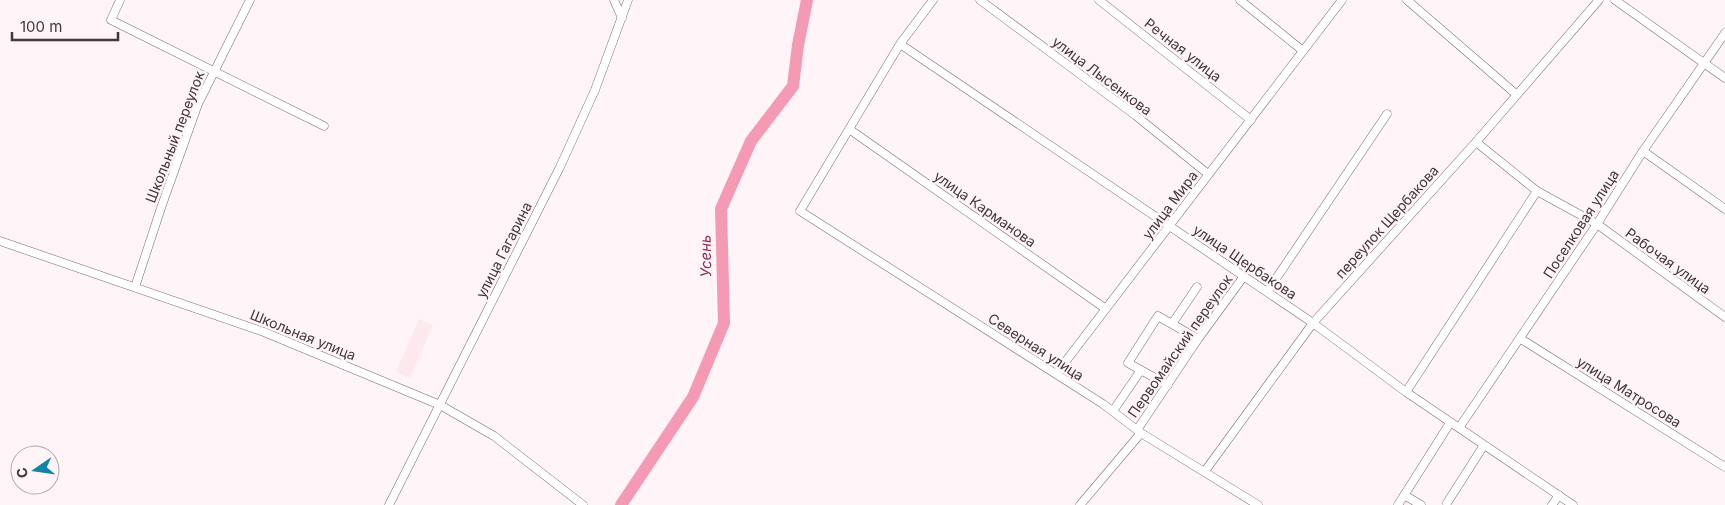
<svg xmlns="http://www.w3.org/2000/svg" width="1725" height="505" font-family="Inter,sans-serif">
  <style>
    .built { fill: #fde8ed }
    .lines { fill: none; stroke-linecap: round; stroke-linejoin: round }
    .stream { stroke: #f59ab5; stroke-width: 2 }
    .river { stroke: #f59ab5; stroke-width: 12 }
    .minor-casing { stroke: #7d666c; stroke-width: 9 }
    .minor { stroke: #fff; stroke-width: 8 }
    .labels { text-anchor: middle; stroke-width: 5; stroke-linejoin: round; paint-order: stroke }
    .street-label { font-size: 14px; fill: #41373a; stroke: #fff4f7 }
    .water-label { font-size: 15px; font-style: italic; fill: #922a53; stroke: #fff4f7 }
  </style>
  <rect width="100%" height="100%" fill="#fff4f7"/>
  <path class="built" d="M419,319L433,325L410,378L396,372Z"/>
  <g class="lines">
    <path class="stream" d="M807,2L811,0"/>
    <path class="river" d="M621,505L693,397L724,323L721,209L751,141L793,86L798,45L807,0"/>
    <defs>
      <path id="minor" d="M120,0L111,20L324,126
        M614,0L622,18
        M933,0L900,44L800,211L1103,404L1141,433L1258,505
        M980,0L1135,115L1208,174
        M1099,0L1251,120
        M1240,0L1303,51
        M1407,0L1517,95
        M1615,0L1725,78
        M900,44L1313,323L1406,392L1573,505
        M849,129L1106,309
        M1476,142L1537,191L1597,224L1725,317
        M1643,151L1725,209
        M0,241L264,332L440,405L494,436L583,505
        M135,287L162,205L198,104L250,0
        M1267,292L1387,114
        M1172,324L1197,287
        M1521,339L1725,467
        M1056,374L1342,0
        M1168,385L1128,363L1158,316L1198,339
        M1406,392L1537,191
        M1113,411L1141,370
        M1459,428L1597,224L1643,151L1725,33
        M1137,430L1198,339L1244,276
        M1205,471L1313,323L1476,142L1599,0
        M1404,495L1421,505
        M1447,503L1484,445
        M389,505L560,167L595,90L628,0
        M1080,505L1141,433
        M1398,505L1450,423
        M1552,505L1559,495"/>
    </defs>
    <use href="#minor" class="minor-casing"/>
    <use href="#minor" class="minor"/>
  </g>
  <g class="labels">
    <g class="street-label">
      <text transform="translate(1183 50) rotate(38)" y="5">Речная улица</text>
      <text transform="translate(1102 76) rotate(37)" y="5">улица Лысенкова</text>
      <text transform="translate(175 137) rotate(-69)" y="5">Школьный переулок</text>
      <text transform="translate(1170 205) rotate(-53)" y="5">улица Мира</text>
      <text transform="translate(985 209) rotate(35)" y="5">улица Карманова</text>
      <text transform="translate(1387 222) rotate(-48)" y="5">переулок Щербакова</text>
      <text transform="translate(1581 224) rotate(-57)" y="5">Поселковая улица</text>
      <text transform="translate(504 250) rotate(-63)" y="5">улица Гагарина</text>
      <text transform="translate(1668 261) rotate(36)" y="5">Рабочая улица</text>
      <text transform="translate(1245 262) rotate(34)" y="5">улица Щербакова</text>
      <text transform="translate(303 335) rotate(22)" y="5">Школьная улица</text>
      <text transform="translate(1180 346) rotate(-55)" y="5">Первомайский переулок</text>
      <text transform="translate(1036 347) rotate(33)" y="5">Северная улица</text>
      <text transform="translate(1629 392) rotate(32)" y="5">улица Матросова</text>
    </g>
    <g class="water-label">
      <text transform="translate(706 256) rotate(-91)" y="5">Усень</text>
    </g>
  </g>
  <g transform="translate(35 470) rotate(257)"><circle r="24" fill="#fff4f7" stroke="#b3a8ab"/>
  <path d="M0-4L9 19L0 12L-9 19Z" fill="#1183a9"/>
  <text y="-8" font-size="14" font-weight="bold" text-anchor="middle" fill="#41373a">С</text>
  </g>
  <path d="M12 32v8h106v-8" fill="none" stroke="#41373a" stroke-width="2.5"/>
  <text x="20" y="32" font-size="15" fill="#41373a" stroke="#fff4f7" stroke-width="4" paint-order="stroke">100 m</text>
</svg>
